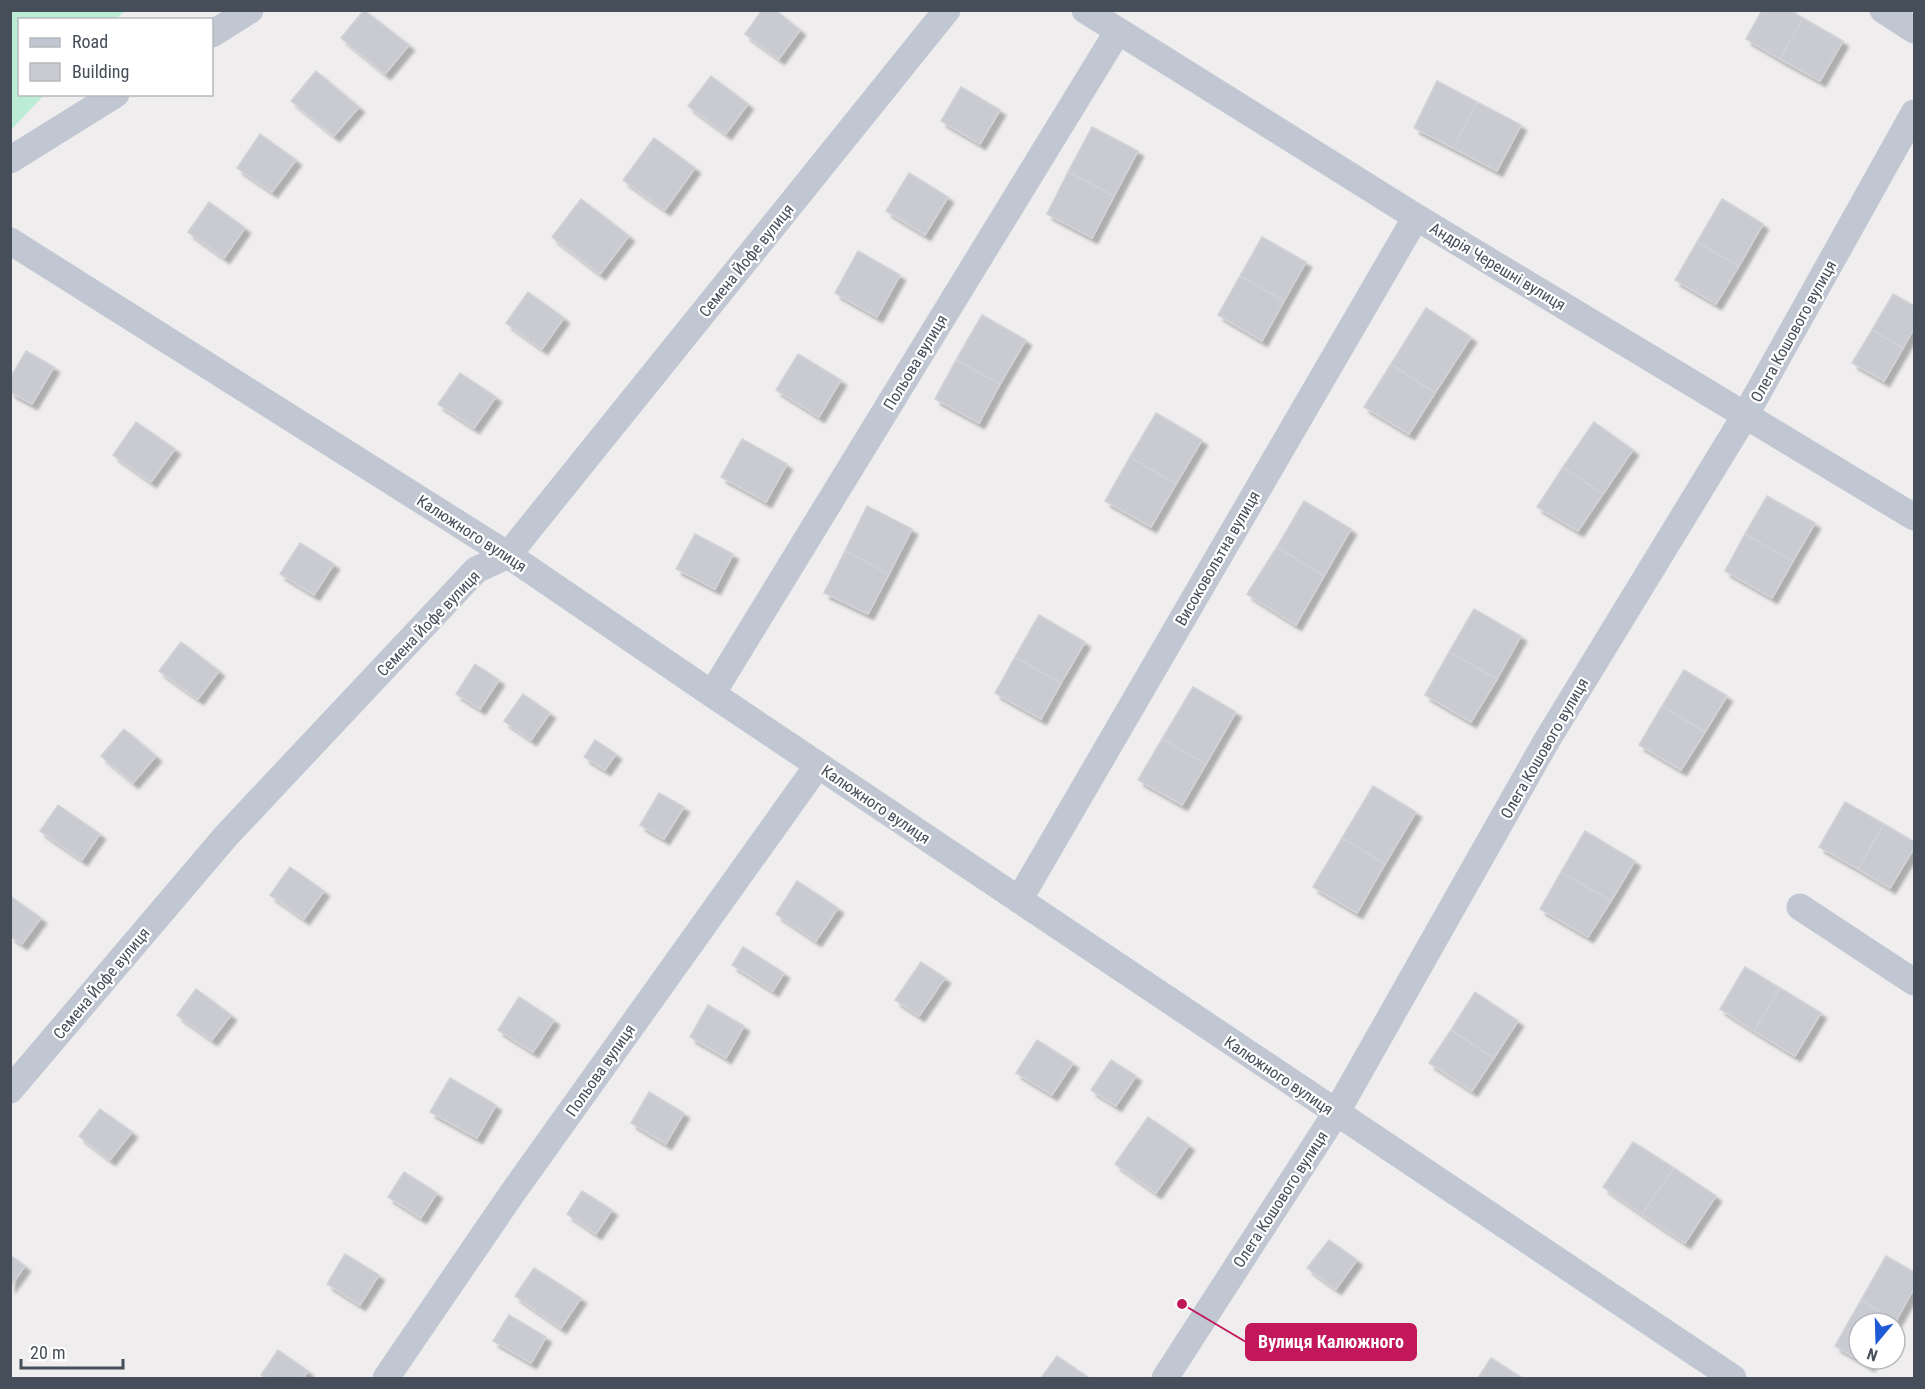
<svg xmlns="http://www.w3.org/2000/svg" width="1925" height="1389" font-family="'Roboto Condensed',sans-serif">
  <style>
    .green { fill: #bcedd4 }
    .building { fill: #cacbd1; stroke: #d1d2d8; stroke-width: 1.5; filter: url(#shadow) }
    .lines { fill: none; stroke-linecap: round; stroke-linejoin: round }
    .street { stroke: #c0c7d2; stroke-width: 27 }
    .labels { text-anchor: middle; stroke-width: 4.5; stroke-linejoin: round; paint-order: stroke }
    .street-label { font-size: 16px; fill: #464e59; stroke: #fff }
    .leader { fill: none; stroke: #c2185b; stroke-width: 2 }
    .callout-dot { fill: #c2185b; stroke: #fff; stroke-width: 2 }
    .callout { fill: #c2185b; stroke: #c2185b; stroke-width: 2 }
    .callout-label { font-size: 18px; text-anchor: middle; font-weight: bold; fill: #fff }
  </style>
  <defs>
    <filter id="shadow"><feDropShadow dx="5.5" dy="5.5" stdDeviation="1.5" flood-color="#0004"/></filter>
  </defs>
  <rect width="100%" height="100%" fill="#efeded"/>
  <path class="green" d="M11,10L125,11L116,19L20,20V94L44,95L11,130Z"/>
  <path class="building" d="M364,10L409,45L385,74L341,38Z
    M762,10H775L800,30L779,59L745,34Z
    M1762,10H1790L1803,18L1780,59L1746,39Z
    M1803,18L1843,41L1820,81L1780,59Z
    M316,71L359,107L334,136L291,101Z
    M711,76L748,104L726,134L688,106Z
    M1437,81L1477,102L1453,148L1414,128Z
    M961,87L1000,110L980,144L941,121Z
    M1477,102L1521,125L1497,171L1453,148Z
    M1092,127L1138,151L1114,196L1068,172Z
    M260,134L296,160L272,192L237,168Z
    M654,138L695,168L665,210L623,180Z
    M1068,172L1114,196L1092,238L1047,214Z
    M909,173L948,197L925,235L886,211Z
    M581,199L629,236L600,274L552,237Z
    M1722,199L1763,224L1739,266L1697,242Z
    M209,202L245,228L224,258L188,232Z
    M1262,237L1306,262L1284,301L1240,276Z
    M1697,242L1739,266L1716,304L1675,280Z
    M858,251L900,275L877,317L835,293Z
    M1240,276L1284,301L1262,341L1218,315Z
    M528,292L564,318L542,349L506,323Z
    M1893,294L1914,306V328L1903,348L1872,330Z
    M1426,308L1471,337L1435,393L1391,364Z
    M982,315L1026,340L1000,384L956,360Z
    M1872,330L1903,348L1884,381L1852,363Z
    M26,351L54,367L32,404L10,392V378Z
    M798,354L841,380L819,417L776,390Z
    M956,360L1000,384L979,423L935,399Z
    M1391,364L1435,393L1409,434L1364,407Z
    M460,373L496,397L474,428L438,404Z
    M1156,413L1202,440L1176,484L1130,457Z
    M136,422L175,449L151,482L113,455Z
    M1594,422L1633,450L1603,494L1563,467Z
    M742,439L787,464L766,502L721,477Z
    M1130,457L1176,484L1151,527L1105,501Z
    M1563,467L1603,494L1578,531L1537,507Z
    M1767,496L1815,523L1793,561L1745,534Z
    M1304,501L1351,529L1324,576L1277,547Z
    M867,506L912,529L889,574L845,551Z
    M695,534L733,554L715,589L676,569Z
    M1745,534L1793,561L1772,598L1725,571Z
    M300,543L334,564L314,595L280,574Z
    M1277,547L1324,576L1296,625L1247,594Z
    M845,551L889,574L868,614L824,593Z
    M1474,609L1521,636L1497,679L1449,652Z
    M1039,615L1085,642L1061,683L1015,657Z
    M181,642L219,671L198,699L159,671Z
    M1449,652L1497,679L1471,722L1425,695Z
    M1015,657L1061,683L1041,719L995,693Z
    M475,664L499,680L480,709L456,694Z
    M1684,670L1727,696L1705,732L1662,706Z
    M1193,687L1236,712L1206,764L1162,739Z
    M523,694L550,713L531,740L504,721Z
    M1662,706L1705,732L1681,770L1639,745Z
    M124,729L156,756L133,783L101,756Z
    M1162,739L1206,764L1182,805L1138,780Z
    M595,740L616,754L605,770L584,757Z
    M1373,786L1416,812L1385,864L1342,838Z
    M659,793L684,807L664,839L640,825Z
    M1845,802L1884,824L1858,869L1819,847Z
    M58,805L100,834L82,860L40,831Z
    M1884,824L1914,842V848L1890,888L1858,869Z
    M1585,831L1635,861L1611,901L1561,872Z
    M1342,838L1385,864L1357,913L1313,887Z
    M290,867L324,891L304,919L270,895Z
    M1561,872L1611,901L1588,937L1540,909Z
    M797,881L838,908L816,941L776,914Z
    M10,896L41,918L22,944L10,936Z
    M743,947L784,973L773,991L732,965Z
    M921,962L945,978L919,1016L895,1000Z
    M921,962L945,978L919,1016L895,1000Z
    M1745,967L1780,988L1754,1031L1720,1009Z
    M1780,988L1821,1013L1795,1056L1754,1031Z
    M196,989L231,1015L212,1040L177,1015Z
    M1475,992L1518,1021L1494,1058L1451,1030Z
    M519,997L554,1020L533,1052L498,1030Z
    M708,1005L744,1026L726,1058L690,1037Z
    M1451,1030L1494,1058L1472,1091L1429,1063Z
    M1037,1040L1073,1063L1052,1095L1016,1073Z
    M1111,1060L1136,1076L1116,1106L1091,1090Z
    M450,1078L496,1105L477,1138L430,1112Z
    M649,1092L684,1113L666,1144L631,1123Z
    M100,1109L132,1132L110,1160L79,1136Z
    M1148,1117L1189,1145L1156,1193L1115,1164Z
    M1633,1142L1674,1168L1642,1214L1603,1187Z
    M1674,1168L1716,1196L1685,1243L1642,1214Z
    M404,1172L437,1193L421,1218L388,1197Z
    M582,1191L612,1210L596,1234L567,1214Z
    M1329,1240L1357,1260L1336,1289L1307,1268Z
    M345,1254L379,1275L360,1305L327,1284Z
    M10,1255L25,1266L10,1287Z
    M1886,1256L1914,1272V1288L1896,1321L1861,1300Z
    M534,1268L581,1298L561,1328L515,1296Z
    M1861,1300L1896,1321L1894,1323H1859V1359H1873L1869,1366L1835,1346Z
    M509,1315L546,1337L531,1363L493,1341Z
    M278,1350L308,1371L303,1378H266L261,1375Z
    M1057,1356L1089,1378H1041Z
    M1491,1358L1522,1378H1478Z"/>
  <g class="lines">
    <path class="street" d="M1085,10L1416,217L1914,517
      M1883,10L1914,30
      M212,34L250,10
      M10,160L116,94
      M10,241L508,555L712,694L1733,1378
      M712,694L1118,31
      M1019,900L1416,217
      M1800,907L1914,982
      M10,1090L226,836L476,570L508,555L947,10
      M386,1378L511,1195L818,765
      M1165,1378L1336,1113L1547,740L1746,414L1914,113"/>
  </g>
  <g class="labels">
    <g class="street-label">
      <text transform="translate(746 260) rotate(-51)" y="6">Семена Йофе вулиця</text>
      <text transform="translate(1498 266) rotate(31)" y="6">Андрія Черешні вулиця</text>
      <text transform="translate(1793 331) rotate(-61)" y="6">Олега Кошового вулиця</text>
      <text transform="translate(915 362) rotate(-59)" y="6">Польова вулиця</text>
      <text transform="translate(472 533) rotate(33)" y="6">Калюжного вулиця</text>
      <text transform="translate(1217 558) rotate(-60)" y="6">Високовольтна вулиця</text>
      <text transform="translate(428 623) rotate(-46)" y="6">Семена Йофе вулиця</text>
      <text transform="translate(1544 748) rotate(-60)" y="6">Олега Кошового вулиця</text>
      <text transform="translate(876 804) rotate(34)" y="6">Калюжного вулиця</text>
      <text transform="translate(101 983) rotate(-50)" y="6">Семена Йофе вулиця</text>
      <text transform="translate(600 1070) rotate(-55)" y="6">Польова вулиця</text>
      <text transform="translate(1279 1075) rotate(34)" y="6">Калюжного вулиця</text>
      <text transform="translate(1280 1199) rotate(-57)" y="6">Олега Кошового вулиця</text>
    </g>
  </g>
  <path class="leader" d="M1182 1304L1246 1342"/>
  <circle class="callout-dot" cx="1182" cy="1304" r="6"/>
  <rect class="callout" x="1246" y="1324" width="170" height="36" rx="6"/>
  <g class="callout-label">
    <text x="1331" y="1348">Вулиця Калюжного</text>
  </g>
  <rect width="1925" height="1389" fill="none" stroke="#464e59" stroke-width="24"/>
  <rect x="18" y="18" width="195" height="78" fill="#ffffff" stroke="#b5b8bd" stroke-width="1.5"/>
  <rect x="30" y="38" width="30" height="9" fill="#c0c7d2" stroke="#b5b8bd" stroke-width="1.5"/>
  <text x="72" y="48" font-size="18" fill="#464e59">Road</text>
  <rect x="30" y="63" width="30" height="18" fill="#cacbd1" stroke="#b5b8bd" stroke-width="1.5"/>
  <text x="72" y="78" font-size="18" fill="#464e59">Building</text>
  <g transform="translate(1877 1341) rotate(199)"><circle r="28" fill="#ffffff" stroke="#b5b8bd" stroke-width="1.5"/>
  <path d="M0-4.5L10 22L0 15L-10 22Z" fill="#1f5ad7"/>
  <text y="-9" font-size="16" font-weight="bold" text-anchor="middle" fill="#464e59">N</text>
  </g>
  <path d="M21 1359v9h102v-9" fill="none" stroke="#464e59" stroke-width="3"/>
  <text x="30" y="1359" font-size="18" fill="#464e59" stroke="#ffffff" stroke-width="4.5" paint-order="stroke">20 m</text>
</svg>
